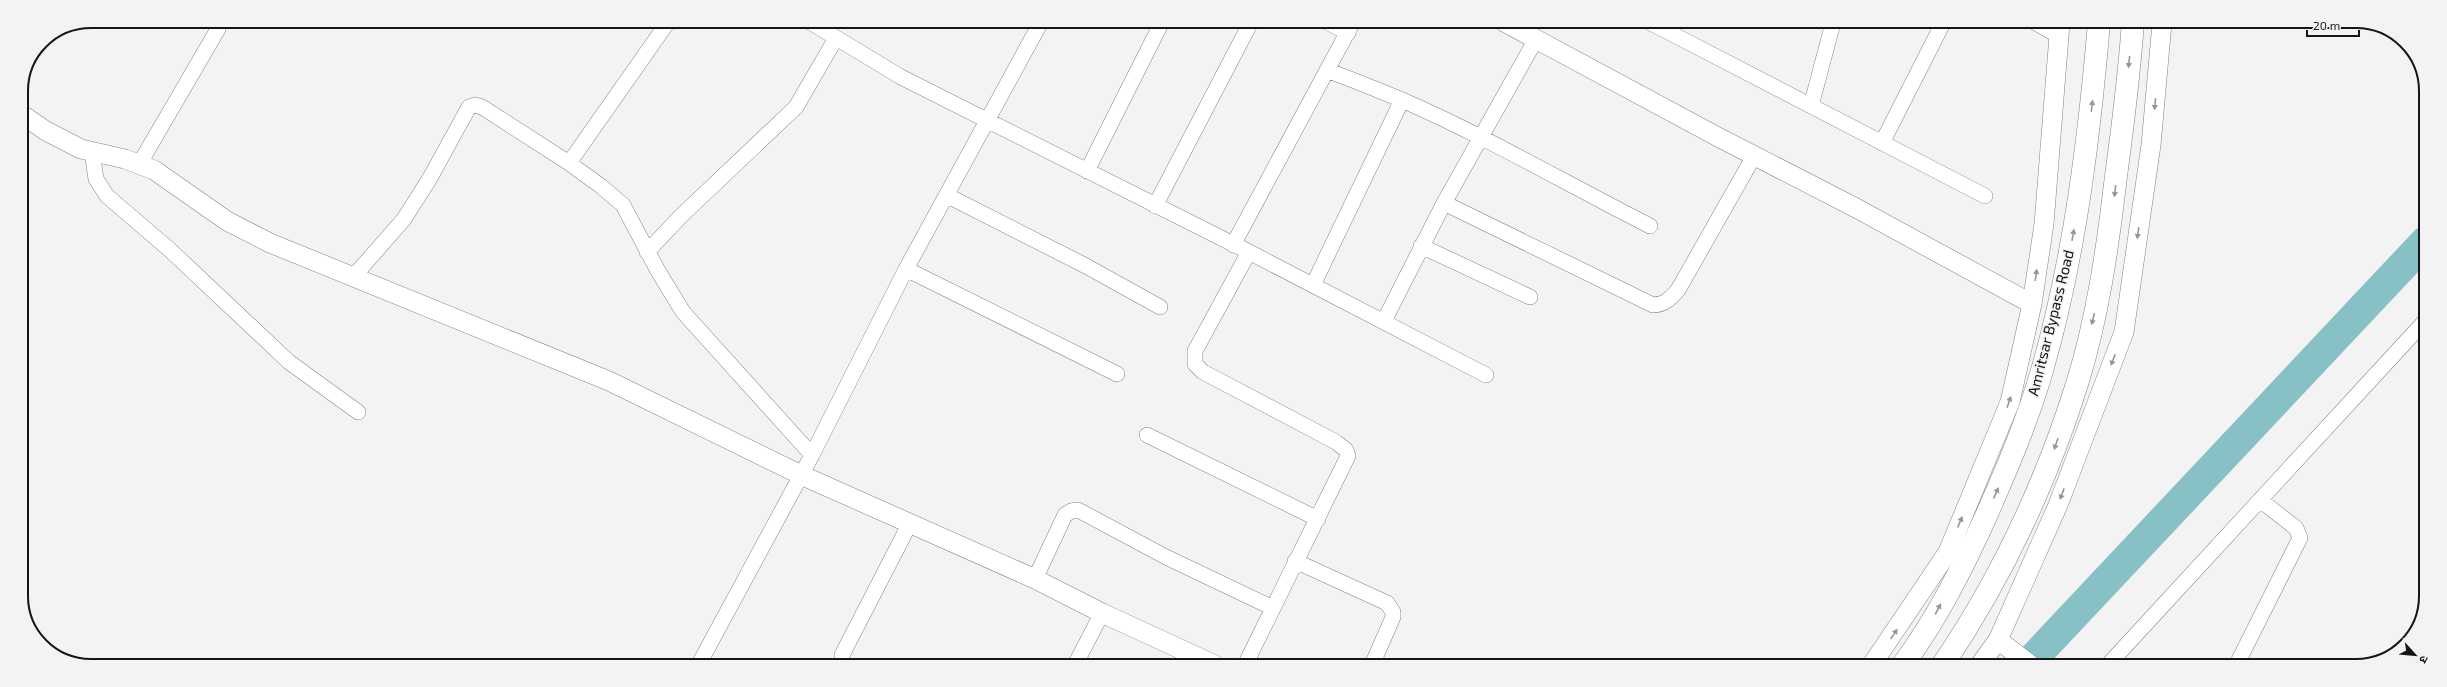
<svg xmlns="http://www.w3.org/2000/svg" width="2447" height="687" font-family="'Exo 2','Noto Sans Devanagari',sans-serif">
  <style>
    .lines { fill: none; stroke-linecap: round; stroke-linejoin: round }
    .river { stroke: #87c1c5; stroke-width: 31 }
    .minor-casing { stroke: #848485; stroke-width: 16 }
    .tertiary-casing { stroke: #848485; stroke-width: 20 }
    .trunk-casing { stroke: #848485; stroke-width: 23 }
    .minor { stroke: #fff; stroke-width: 15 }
    .tertiary { stroke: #fff; stroke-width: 19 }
    .trunk { stroke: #fff; stroke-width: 22 }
    .oneway { fill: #969696 }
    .labels { text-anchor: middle; stroke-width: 3; stroke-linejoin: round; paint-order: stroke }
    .street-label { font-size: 15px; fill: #151515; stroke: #f3f3f4 }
    .rim { fill: none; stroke: #151515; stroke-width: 2 }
  </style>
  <rect width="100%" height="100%" fill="#f3f3f4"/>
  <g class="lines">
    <path class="river" d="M2026,666L2425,242"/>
    <defs>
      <path id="minor" d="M810,22L901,77L1249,252L1486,375
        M1327,22L1348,33
        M1651,23L1985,196
        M2036,23L2059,36
        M1329,71C1353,80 1378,90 1402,100C1487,137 1567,184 1650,226
        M1811,106L1833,23
        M1882,143L1943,23
        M92,152L96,179L107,196L170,250L289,362L358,412
        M140,163L218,29L212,21
        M569,163L668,22
        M1087,171L1162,22
        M948,196L1086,266L1160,307
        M1444,203L1653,305C1664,305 1670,299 1678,290L1754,156
        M1155,206L1251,22
        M1233,245L1353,22
        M1421,246L1530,297
        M647,252L681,216L796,107L836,38
        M906,269L1117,374
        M354,276L404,219L430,178L469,107L475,105L482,107L569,163L602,187L623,205L658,271L683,312L812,455
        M1313,285L1402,100
        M1384,321L1444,203L1536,39
        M1147,435L1318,519
        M1295,561L1387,603L1393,612V617L1372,665
        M1035,579L1065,515L1071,511L1078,510L1166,557L1273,608
        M842,655L909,525
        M699,664L812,455L906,269L1041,22
        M1075,665L1102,613
        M1245,665L1348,456L1346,450L1336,442L1203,372L1195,364V351L1249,252
        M2107,666L2425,321
        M2236,666L2300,538L2296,528L2260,500"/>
      <path id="tertiary" d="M1504,22L1718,137L1856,208L2032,304
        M21,114L46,131L81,149L125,159L154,170L227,221L270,243L609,381L801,475L1035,579L1102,613L1215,665
        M1998,640L2032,666
        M1871,666L1948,552L2010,402L2032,304L2044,224L2060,23
        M1979,666L1998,640L2058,505L2124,332L2151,145L2162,23"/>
      <path id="trunk" d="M1902,666C1937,619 1963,567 1987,514C2008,466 2029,417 2043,367C2075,255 2089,139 2099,23
        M1942,666C2001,579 2046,483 2077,384C2098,317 2108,245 2116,176C2123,125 2129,74 2133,23"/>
    </defs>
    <use href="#minor" class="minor-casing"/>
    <use href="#tertiary" class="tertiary-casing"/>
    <use href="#trunk" class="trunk-casing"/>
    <use href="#minor" class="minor"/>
    <use href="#tertiary" class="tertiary"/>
    <use href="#trunk" class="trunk"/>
  </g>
  <defs><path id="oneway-solid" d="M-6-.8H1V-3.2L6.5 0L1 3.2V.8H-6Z"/></defs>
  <g class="oneway">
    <use href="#oneway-solid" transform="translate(2129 62) rotate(96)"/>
    <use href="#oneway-solid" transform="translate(2155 104) rotate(95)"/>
    <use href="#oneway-solid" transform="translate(2092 106) rotate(-83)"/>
    <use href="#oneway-solid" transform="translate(2115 191) rotate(97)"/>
    <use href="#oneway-solid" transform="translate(2138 233) rotate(98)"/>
    <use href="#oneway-solid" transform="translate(2073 235) rotate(-80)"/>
    <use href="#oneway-solid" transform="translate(2036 275) rotate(-82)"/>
    <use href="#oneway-solid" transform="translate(2093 319) rotate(103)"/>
    <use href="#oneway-solid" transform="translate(2113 360) rotate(111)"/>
    <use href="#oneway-solid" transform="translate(2009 402) rotate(-72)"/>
    <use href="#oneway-solid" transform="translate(2056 444) rotate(109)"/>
    <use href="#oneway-solid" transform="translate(1996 493) rotate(-66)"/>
    <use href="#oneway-solid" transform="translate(2062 494) rotate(111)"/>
    <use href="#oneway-solid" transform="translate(1960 522) rotate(-67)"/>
    <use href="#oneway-solid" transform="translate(1938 609) rotate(-62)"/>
    <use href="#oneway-solid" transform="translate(1894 634) rotate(-56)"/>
  </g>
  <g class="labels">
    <g class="street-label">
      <text transform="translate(2051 323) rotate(-76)" y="5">Amritsar Bypass Road</text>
    </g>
  </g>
  <path d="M0 0H2447V687H0ZM91 28H2356A63 63 0 0 1 2419 91V596A63 63 0 0 1 2356 659H91A63 63 0 0 1 28 596V91A63 63 0 0 1 91 28Z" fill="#f3f3f4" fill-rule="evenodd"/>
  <path class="rim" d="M91 28H2356A63 63 0 0 1 2419 91V596A63 63 0 0 1 2356 659H91A63 63 0 0 1 28 596V91A63 63 0 0 1 91 28Z"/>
  <g transform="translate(2415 655) rotate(117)" stroke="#f3f3f4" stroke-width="3" paint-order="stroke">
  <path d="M0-3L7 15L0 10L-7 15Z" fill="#151515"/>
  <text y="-6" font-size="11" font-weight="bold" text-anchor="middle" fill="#151515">उ</text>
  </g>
  <path d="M2307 30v6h52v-6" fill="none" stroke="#151515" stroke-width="2"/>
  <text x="2313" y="30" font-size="12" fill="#151515" stroke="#f3f3f4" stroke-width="3" paint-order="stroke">20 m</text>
</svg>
